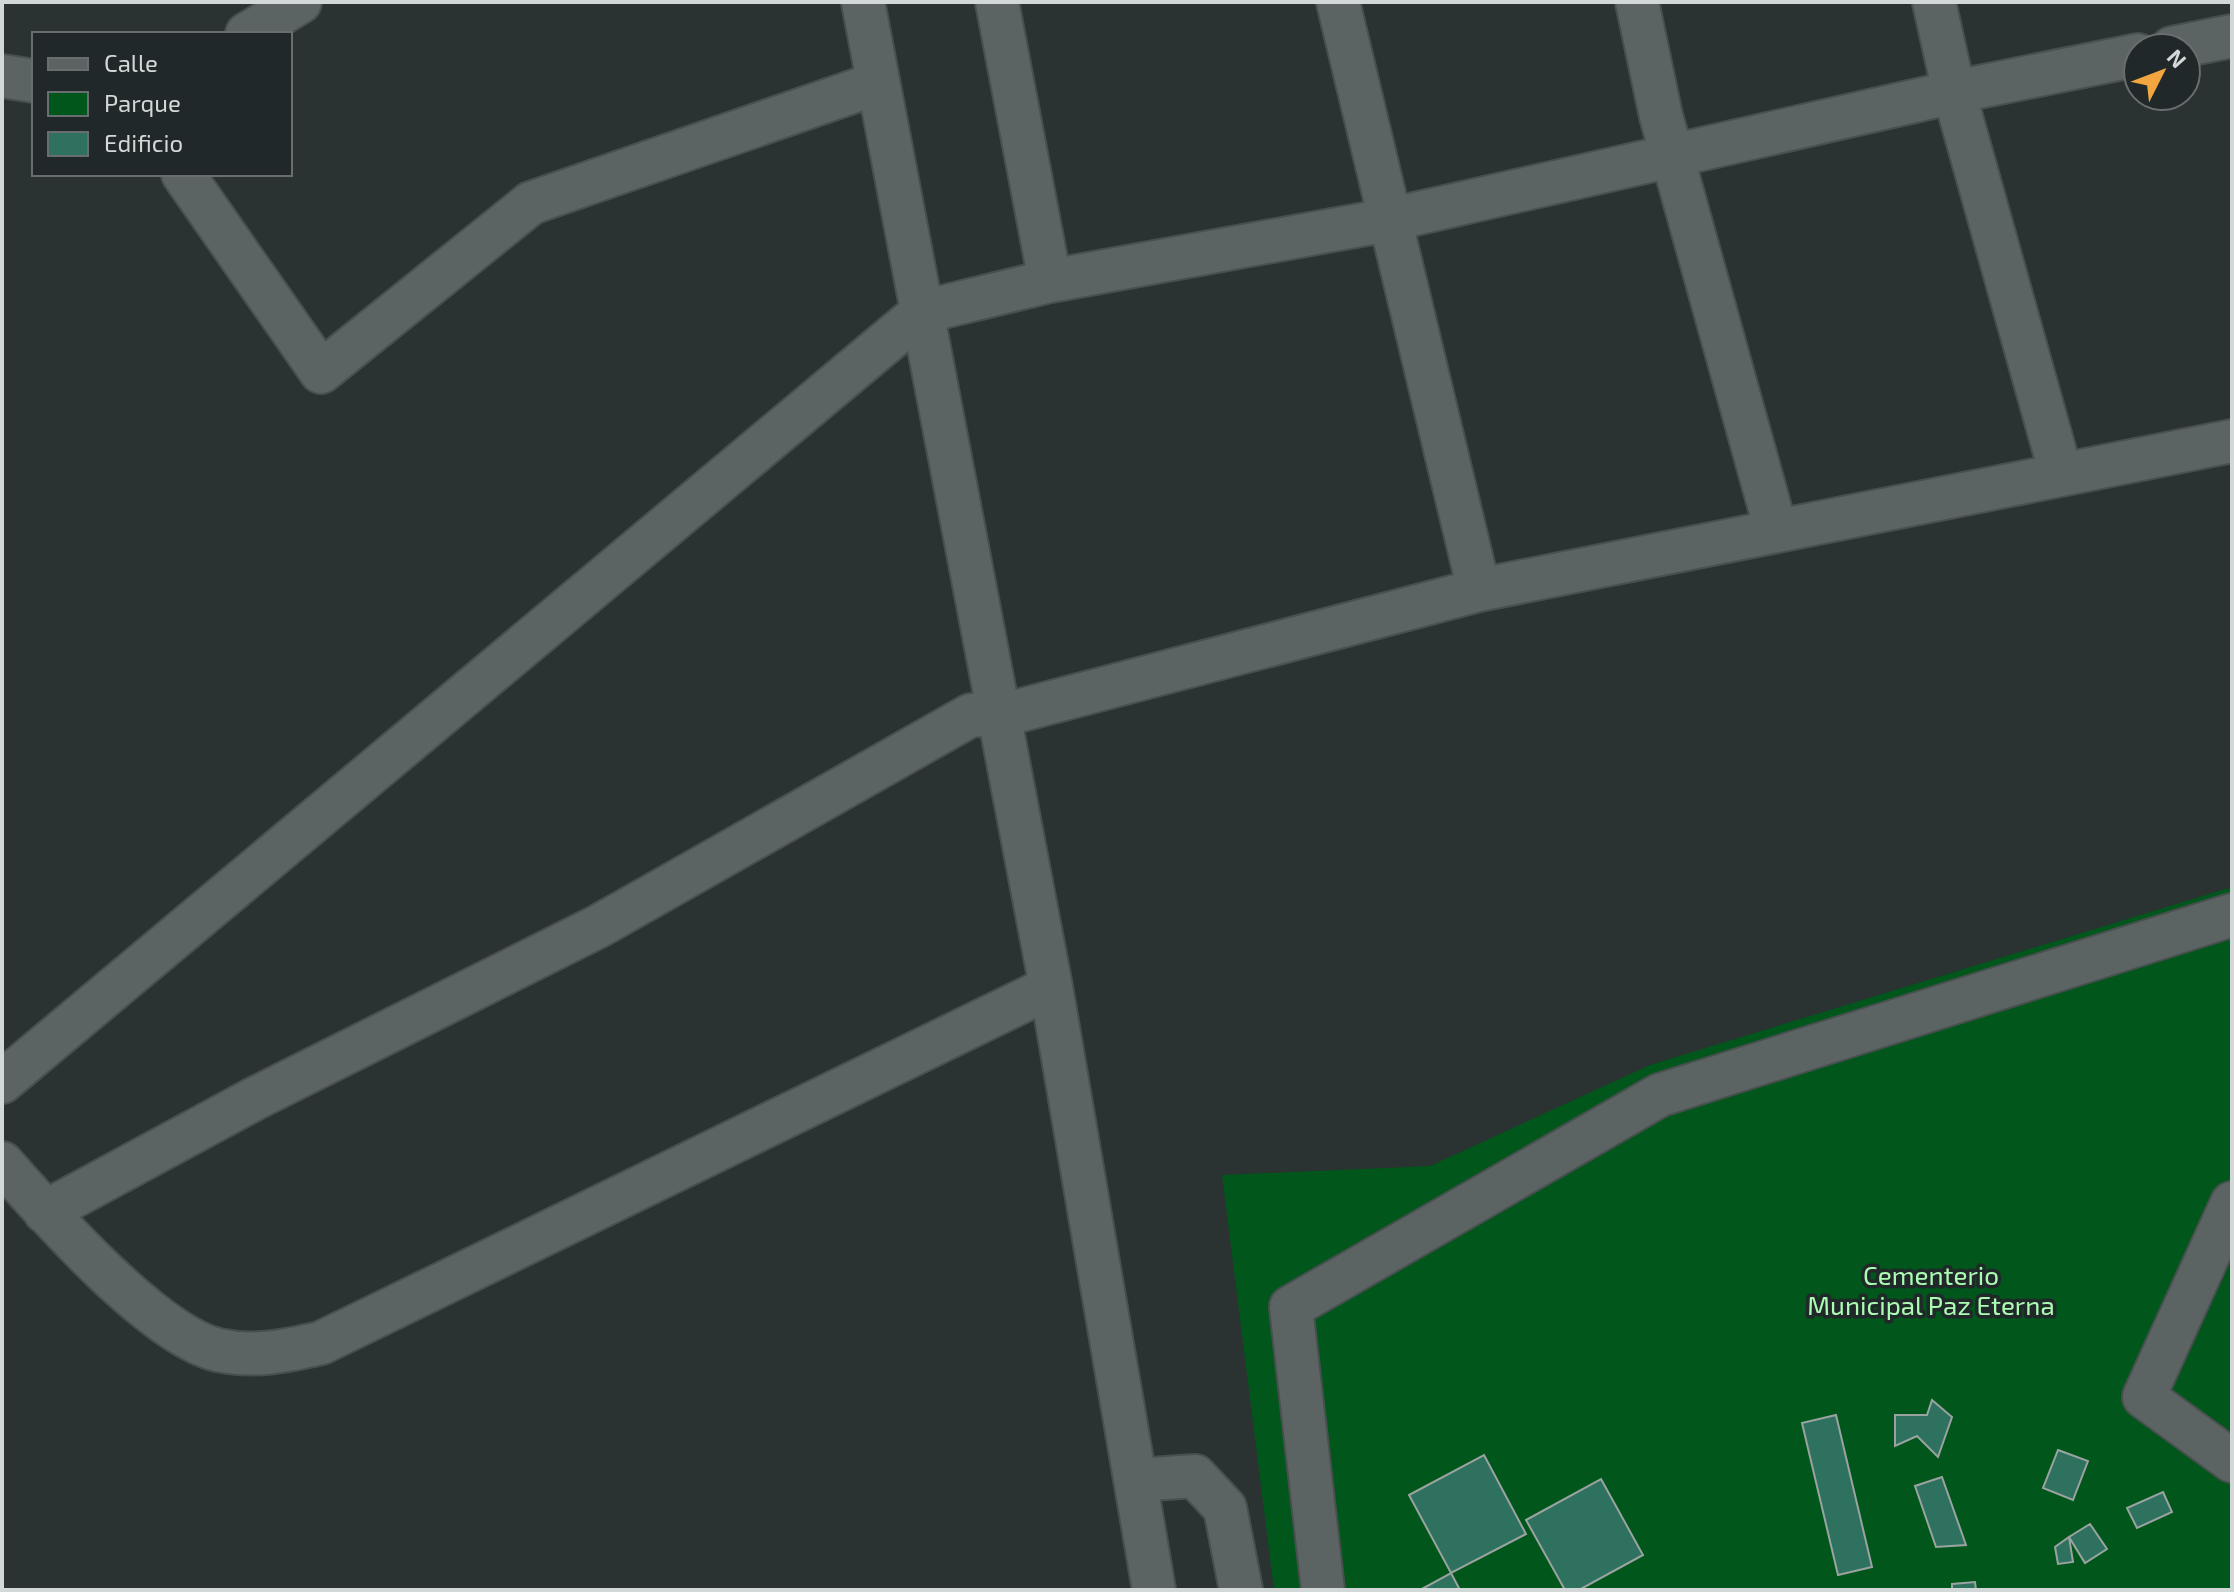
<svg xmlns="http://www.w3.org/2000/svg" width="2234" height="1592" font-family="'Exo 2',sans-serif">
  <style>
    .green { fill: #01561b }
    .building { fill: #2e715e; stroke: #9ba3a0; stroke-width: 2 }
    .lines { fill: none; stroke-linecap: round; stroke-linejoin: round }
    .minor-casing { stroke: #484f4f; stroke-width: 46 }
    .minor { stroke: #5b6363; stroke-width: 42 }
    .labels { text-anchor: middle; stroke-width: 7; stroke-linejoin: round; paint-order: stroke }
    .park-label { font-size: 26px; fill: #acfbb3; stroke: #212829 }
  </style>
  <rect width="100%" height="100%" fill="#2b3232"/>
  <path class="green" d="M2232,887V1590H1274L1222,1175L1430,1166L1650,1065Z"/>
  <path class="building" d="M1932,1400L1952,1417L1938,1457L1917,1436L1895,1446V1415H1927Z
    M1836,1415L1872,1567L1838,1575L1802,1423Z
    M2058,1450L2088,1461L2073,1500L2043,1488Z
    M1484,1455L1526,1534L1451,1573L1409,1495Z
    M1942,1477L1966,1545L1936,1547L1915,1486Z
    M1601,1479L1643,1555L1579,1590H1565L1526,1520Z
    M2163,1492L2172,1512L2137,1528L2127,1508Z
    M2090,1524L2107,1549L2085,1563L2069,1537Z
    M2069,1537L2073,1562L2058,1564L2055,1547Z
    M1451,1573L1460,1590H1420Z
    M1975,1582L1976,1590H1952V1584Z"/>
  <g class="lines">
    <defs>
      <path id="minor" d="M863,2L1051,987L1154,1590
        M997,2L1050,281
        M1338,2L1479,590
        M1637,2L1661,116L1776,530
        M1934,2L1954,92L2061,474
        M247,34L300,2
        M2172,48L2232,36
        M2,76L34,81
        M183,174L321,372L531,203L878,83
        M2,1082L922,312L1050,281L1388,220L1954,92L2138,55
        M2,1163C47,1214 154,1335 218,1350C254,1358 286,1351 321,1343L1051,987
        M2232,1203L2144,1397L2232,1461
        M45,1212L254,1099L599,926L971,715L999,716L1479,590L2232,441
        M1137,1480L1195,1476L1225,1508L1241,1590
        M1323,1590L1291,1307L1660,1095L2232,915"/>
    </defs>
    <use href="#minor" class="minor-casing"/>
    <use href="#minor" class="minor"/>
  </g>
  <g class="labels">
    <g class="park-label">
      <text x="1931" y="1285">Cementerio<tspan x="1931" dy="30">Municipal Paz Eterna</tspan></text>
    </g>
  </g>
  <rect width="2234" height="1592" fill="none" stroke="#d2d7d7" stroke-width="8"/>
  <rect x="32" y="32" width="260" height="144" fill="#212829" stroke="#686e6f" stroke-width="2"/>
  <rect x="48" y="58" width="40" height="12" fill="#5b6363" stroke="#686e6f" stroke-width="2"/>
  <text x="104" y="72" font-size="24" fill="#d2d7d7">Calle</text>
  <rect x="48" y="92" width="40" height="24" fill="#01561b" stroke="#686e6f" stroke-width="2"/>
  <text x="104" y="112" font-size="24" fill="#d2d7d7">Parque</text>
  <rect x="48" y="132" width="40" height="24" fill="#2e715e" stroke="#686e6f" stroke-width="2"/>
  <text x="104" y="152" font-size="24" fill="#d2d7d7">Edificio</text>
  <g transform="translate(2162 72) rotate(48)"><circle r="38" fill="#212829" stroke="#686e6f" stroke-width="2"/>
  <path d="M0-6L14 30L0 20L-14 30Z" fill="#f1a63f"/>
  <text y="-12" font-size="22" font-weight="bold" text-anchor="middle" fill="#d2d7d7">N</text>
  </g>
</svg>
